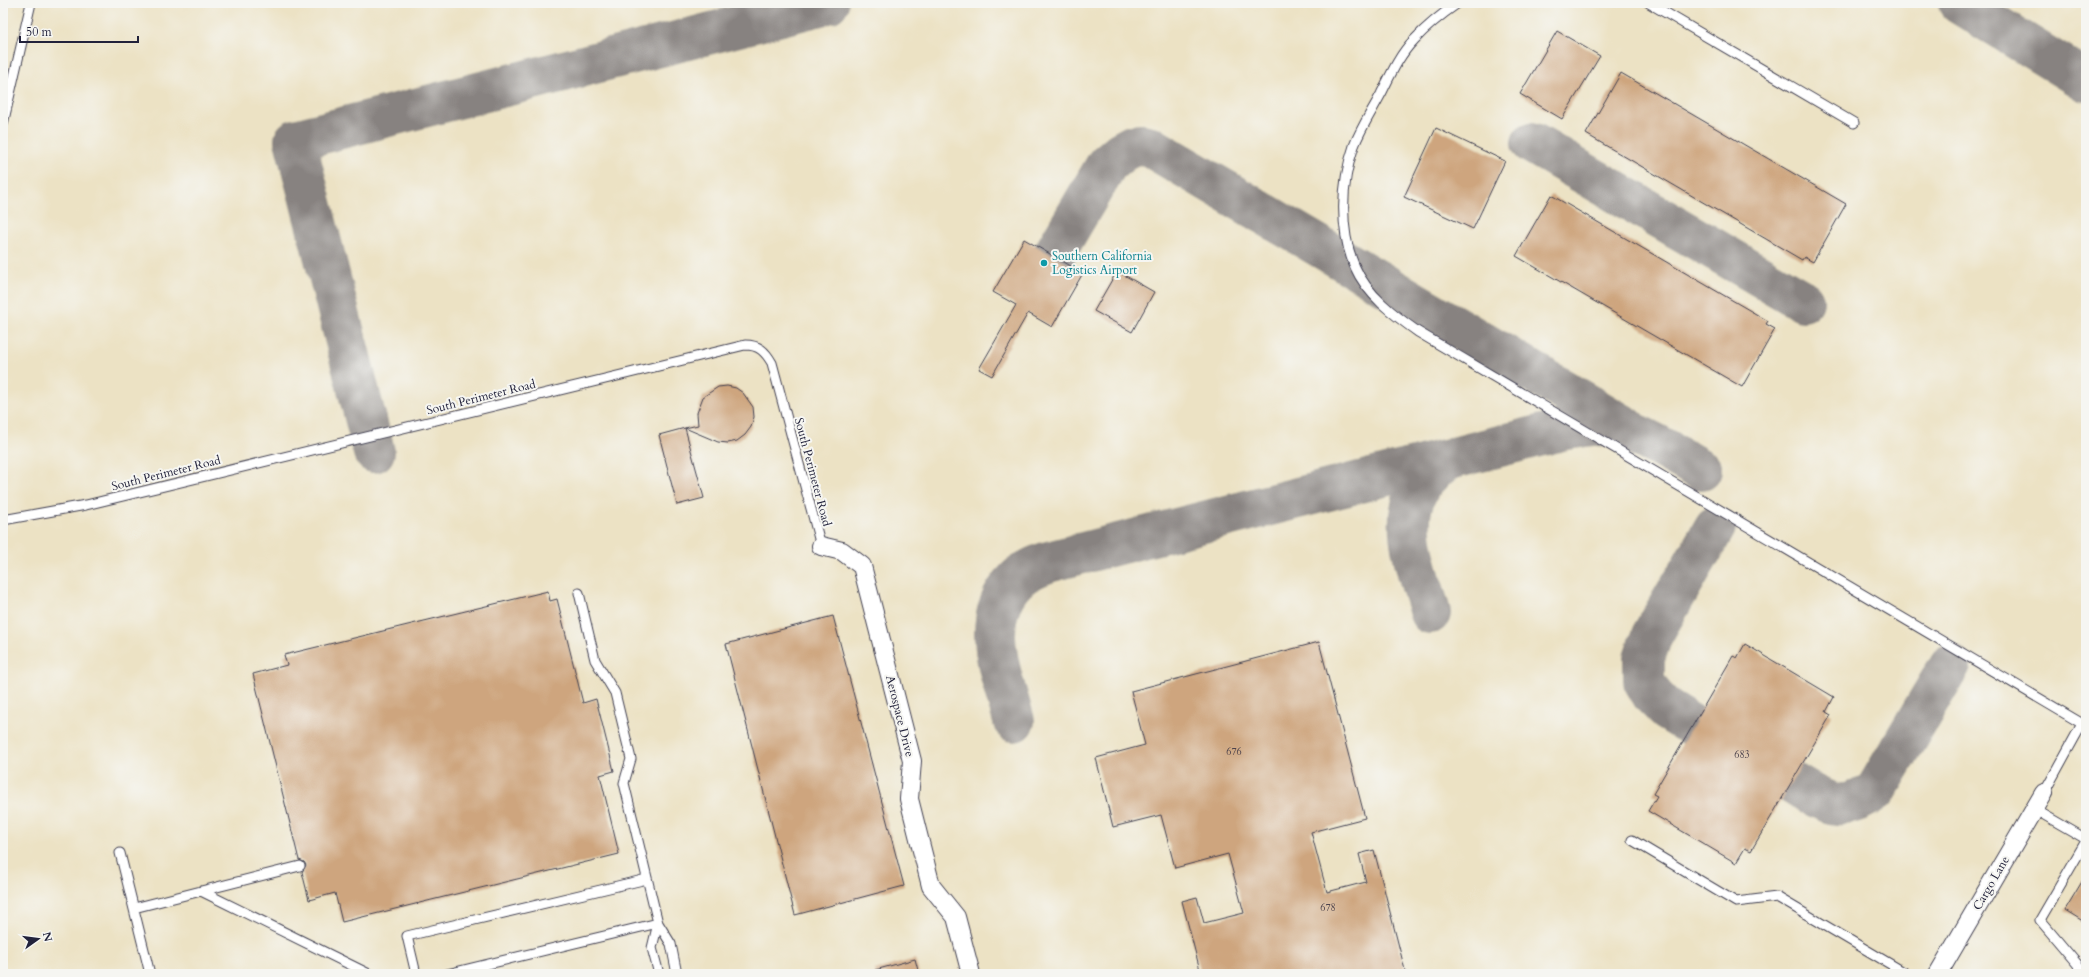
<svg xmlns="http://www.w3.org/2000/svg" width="2089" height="977" font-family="Cardo,serif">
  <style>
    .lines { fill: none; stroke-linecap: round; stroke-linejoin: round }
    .taxiway { stroke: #878280; stroke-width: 42 }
    .building { fill: #cea57e }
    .service-casing { stroke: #403f50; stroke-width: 11 }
    .minor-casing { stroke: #403f50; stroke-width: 20 }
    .service { stroke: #fff; stroke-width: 9 }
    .minor { stroke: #fff; stroke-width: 18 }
    .culture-dot { fill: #0f9aa8; stroke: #f6f6f2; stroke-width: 1.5 }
    .labels { text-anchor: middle; stroke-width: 4; stroke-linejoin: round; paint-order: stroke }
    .number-label { font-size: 10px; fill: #4d434c }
    .culture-label { font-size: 12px; fill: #0d838f; stroke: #f6f6f2; text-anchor: start }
    .street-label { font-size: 12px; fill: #22223b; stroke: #f6f6f2 }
  </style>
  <rect width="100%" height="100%" fill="#f6f6f2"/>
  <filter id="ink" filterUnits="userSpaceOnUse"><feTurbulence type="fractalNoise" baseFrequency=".025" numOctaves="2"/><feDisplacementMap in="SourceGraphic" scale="8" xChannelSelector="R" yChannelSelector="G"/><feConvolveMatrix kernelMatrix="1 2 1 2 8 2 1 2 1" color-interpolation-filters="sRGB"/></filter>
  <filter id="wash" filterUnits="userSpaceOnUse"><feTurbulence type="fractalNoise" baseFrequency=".012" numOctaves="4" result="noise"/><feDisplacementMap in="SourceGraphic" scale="16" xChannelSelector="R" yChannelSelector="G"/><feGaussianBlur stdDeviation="0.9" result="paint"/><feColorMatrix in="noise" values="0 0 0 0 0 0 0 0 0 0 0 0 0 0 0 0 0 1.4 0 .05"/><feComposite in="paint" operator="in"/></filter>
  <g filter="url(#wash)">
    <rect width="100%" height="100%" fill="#ece2c4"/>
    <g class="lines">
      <path class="taxiway" d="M1959,3L2086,81
        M1532,143L1803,301
        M1053,256L1107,164L1121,152L1132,146L1142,145L1151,147L1626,427
        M374,452L295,140L828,3
        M1430,613C1420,575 1396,523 1420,486C1426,476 1436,468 1446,460
        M1014,721C1002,676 977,619 1016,580C1024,571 1037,566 1048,562L1566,429C1575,428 1584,426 1593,425C1627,423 1672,454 1701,470
        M1693,726L1667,710L1653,696L1644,681V658L1652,635L1715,527
        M1791,782C1825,802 1841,816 1876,790L1950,665"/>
    </g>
    <g id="blocks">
      <path class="building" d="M1557,31L1600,56L1562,119L1520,94Z
        M1621,73L1846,204L1813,262L1804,257L1802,260L1586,134Z
        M1436,128L1505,161L1473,229L1404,197Z
        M1551,195L1768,321L1766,324L1775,329L1742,387L1516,256Z
        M1024,239L1083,273L1052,327L1028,313L992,376L979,369L1016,305L993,292Z
        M1117,271L1154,292L1132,332L1094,311Z
        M727,386L736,388L743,393L753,407L754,417L751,427L745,435L737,441L728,443L718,442L685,428L698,425L697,413L703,397L718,387Z
        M685,428L704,498L677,505L659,435Z
        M548,591L550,601L557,599L583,703L596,699L614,771L600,775L619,854L342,922L335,893L309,900L302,872L306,865L304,862L299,860L253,674L287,665L284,655Z
        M833,616L904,886L795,915L726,644Z
        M1319,642L1365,818L1311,832L1327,892L1366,882L1359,854L1374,850L1406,974H1201L1182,901L1197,897L1204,923L1244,913L1228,854L1175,868L1161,815L1113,827L1096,758L1145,745L1131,691Z
        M1745,644L1834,697L1826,712L1831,715L1751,851L1745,848L1736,863L1648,811L1657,796L1653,794L1733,656L1737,658Z
        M2086,875V923L2065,910Z
        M915,959L919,974H876L875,970Z"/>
    </g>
  </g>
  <g filter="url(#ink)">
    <use href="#blocks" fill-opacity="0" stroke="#403f50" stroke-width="1"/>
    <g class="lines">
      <defs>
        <path id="service" d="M1458,3C1442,14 1427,26 1414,40C1399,55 1390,76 1381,94C1372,111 1361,128 1354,146C1341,183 1339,231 1355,267C1367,295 1394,315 1418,332L2086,726
          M1649,3L1854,123
          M3,124L31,3
          M3,520L86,505L745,345C759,345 765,351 772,363L821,546
          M2044,793L2082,724
          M2034,809L2086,839
          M1632,840L1736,902L1777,897L1907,974
          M2086,841L2040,920L2084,972L2086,973
          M120,853L150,974
          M201,891L369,974
          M134,908L300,866
          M416,974L407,936L647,879
          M447,974L658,923L624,783L631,759L615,693L595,660L579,593
          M659,974L652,948L658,923L671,944L677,974"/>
        <path id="minor" d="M821,546L842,551L862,566L912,761L909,799L931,886L956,917L971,974
          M1938,974L2044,793"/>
      </defs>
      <use href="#service" class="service-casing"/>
      <use href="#minor" class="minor-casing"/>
      <use href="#service" class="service"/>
      <use href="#minor" class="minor"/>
    </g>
  </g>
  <circle class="culture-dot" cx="1044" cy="263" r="4"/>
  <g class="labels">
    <g class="number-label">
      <text x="1234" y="755">676</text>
      <text x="1742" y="758">683</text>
      <text x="1328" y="911">678</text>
    </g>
    <g class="culture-label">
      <text x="1052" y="260">Southern California<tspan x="1052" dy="14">Logistics Airport</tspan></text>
    </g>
    <g class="street-label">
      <text transform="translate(481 397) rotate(-14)" y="4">South Perimeter Road</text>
      <text transform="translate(813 472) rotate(75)" y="4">South Perimeter Road</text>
      <text transform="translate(166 473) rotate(-14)" y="4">South Perimeter Road</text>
      <text transform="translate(900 716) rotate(76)" y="4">Aerospace Drive</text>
      <text transform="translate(1991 883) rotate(-60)" y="4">Cargo Lane</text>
    </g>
  </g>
  <rect width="2089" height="977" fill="none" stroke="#f6f6f2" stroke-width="16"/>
  <g transform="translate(38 939) rotate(76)" stroke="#f6f6f2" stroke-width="3" paint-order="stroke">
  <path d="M0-3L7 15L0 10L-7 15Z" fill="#22223b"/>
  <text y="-6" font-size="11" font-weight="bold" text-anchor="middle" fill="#22223b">N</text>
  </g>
  <path d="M20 36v6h118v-6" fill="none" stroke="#22223b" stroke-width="2"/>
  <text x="26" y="36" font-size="12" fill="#22223b" stroke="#f6f6f2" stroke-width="3" paint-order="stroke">50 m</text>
</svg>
